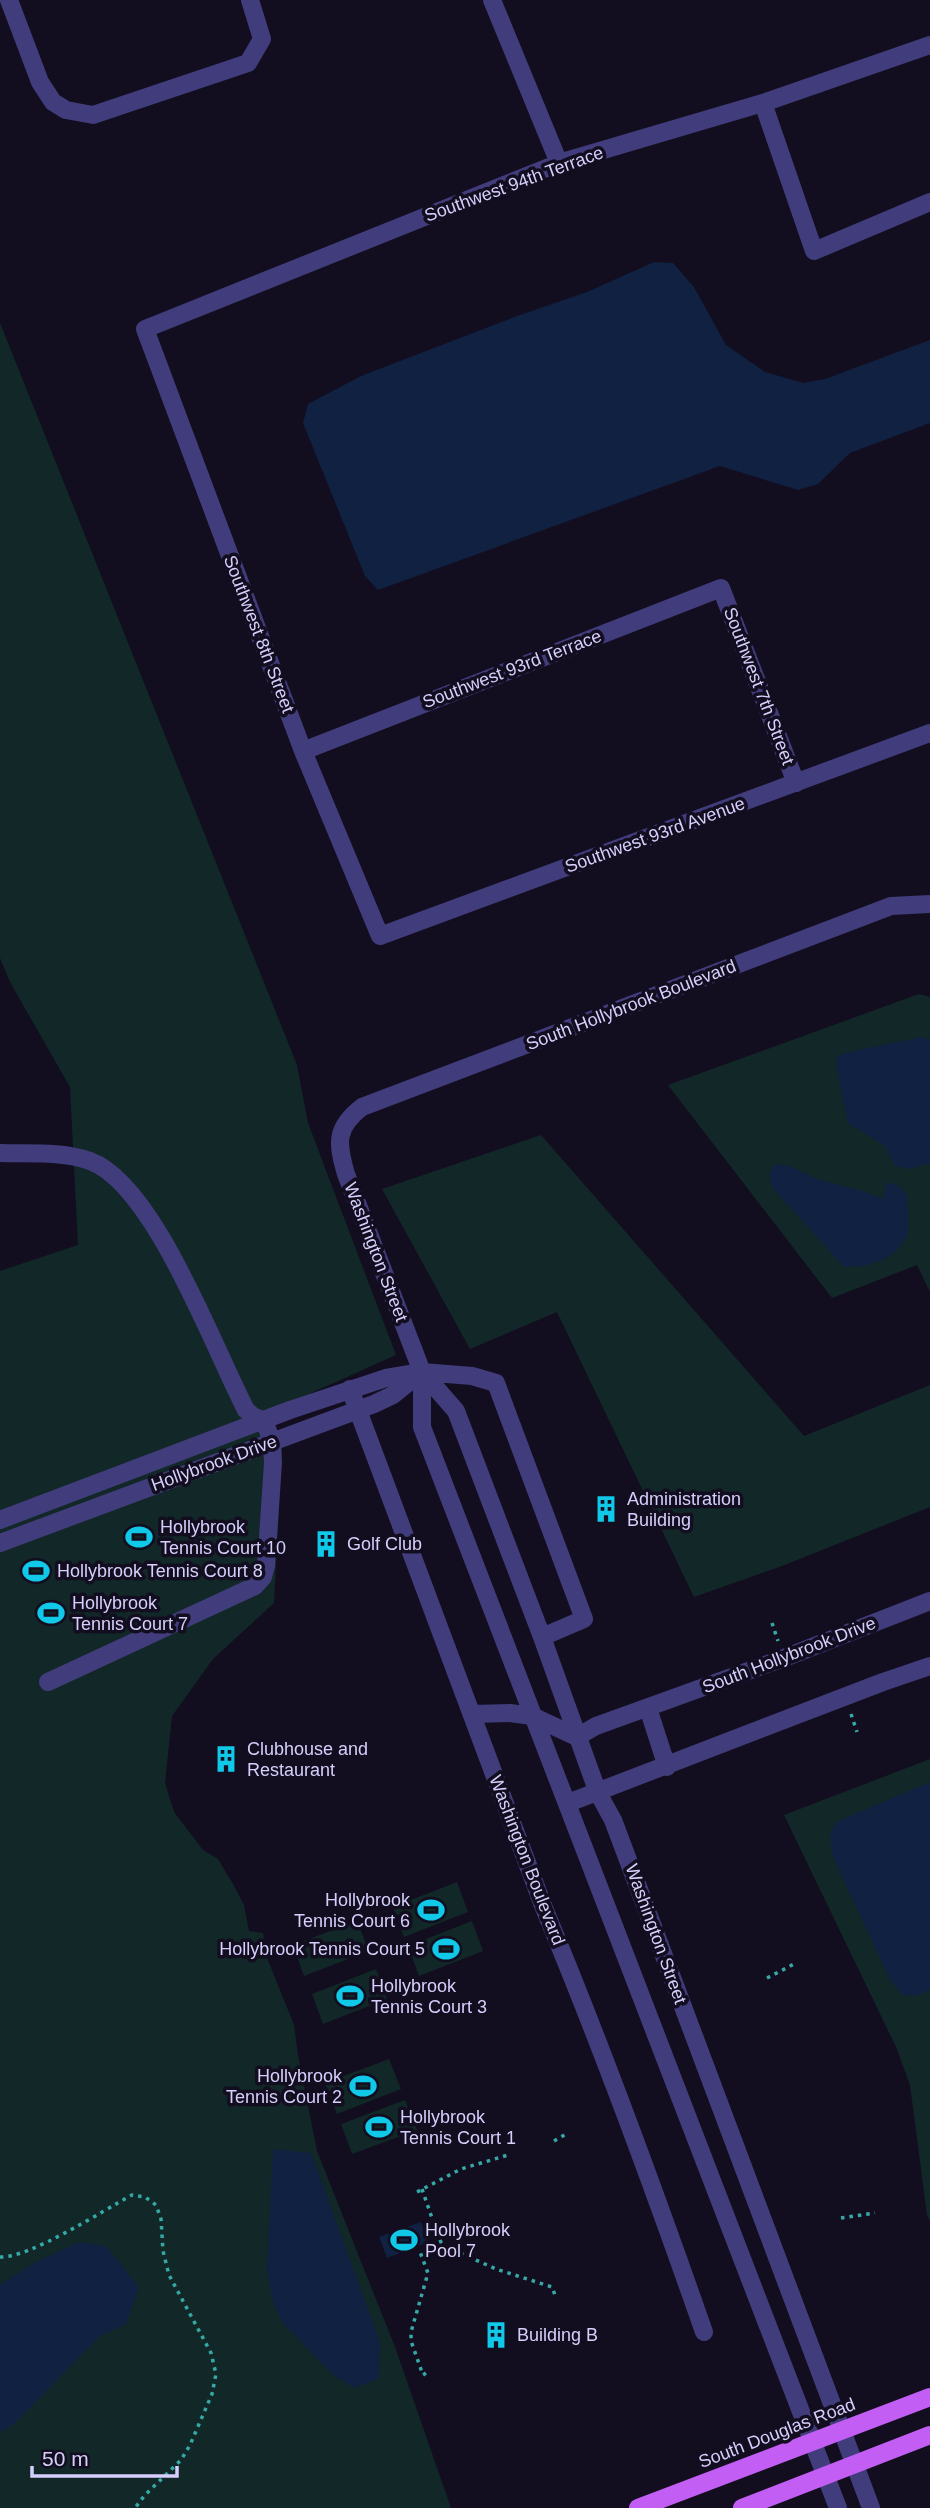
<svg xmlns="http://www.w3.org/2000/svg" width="930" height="2508" font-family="Arial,sans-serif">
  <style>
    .green { fill: #122828 }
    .water { fill: #102141 }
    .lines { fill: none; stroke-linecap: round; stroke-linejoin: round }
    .path { stroke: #36a9a7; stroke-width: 3.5; stroke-dasharray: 3.5 5; stroke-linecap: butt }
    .minor { stroke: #413c7b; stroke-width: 18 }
    .major { stroke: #c25ef4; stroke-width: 18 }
    .labels { text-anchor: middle; stroke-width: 7; stroke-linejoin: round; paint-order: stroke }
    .street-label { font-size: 18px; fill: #d6cffc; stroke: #120e1f }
    .poi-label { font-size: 18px; fill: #d6cffc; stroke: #120e1f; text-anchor: start }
  </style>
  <rect width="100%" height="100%" fill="#120e1f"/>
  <path class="green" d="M0,323L297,1065L308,1123L396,1355L280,1407L274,1427L282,1449L274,1603L213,1659L172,1716L165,1783L174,1812L203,1850L218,1859L233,1884L244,1905L249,1931L263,1933L267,1958L294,2025L298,2055L317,2151L395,2347L451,2508H0V1271L78,1245L70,1087L10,982L0,958Z
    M919,994L930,997V1292L917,1265L832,1298L668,1085Z
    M541,1135L804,1436L930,1385V1507L782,1566L694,1597L557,1312L470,1349L382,1189Z
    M930,1759V2221L927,2215L910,2085L897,2049L784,1815Z
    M457,1882L468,1912L404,1937L393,1907Z
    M357,1921L369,1951L304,1976L293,1945Z
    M472,1921L483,1951L419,1976L408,1946Z
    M376,1969L387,1999L323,2024L312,1994Z
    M389,2059L401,2089L337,2114L325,2083Z
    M405,2100L417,2130L352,2154L341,2124Z"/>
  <path class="water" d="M654,262L673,263L694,287L726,345L765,372L803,383L825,379L930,340V423L850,453L818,484L798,490L720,466L378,590L365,576L303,423L308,404L361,376L517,316L587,292Z
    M922,1037L930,1039V1163L909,1169L895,1166L885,1146L848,1123L836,1066L837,1057L844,1053Z
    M776,1164C792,1164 804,1174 818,1179C840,1186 862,1189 883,1199L887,1183L896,1184L907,1195C907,1207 910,1223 907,1234C899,1259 866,1269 843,1266L772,1187C769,1176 768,1171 776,1164Z
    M930,1782V1989L919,1995L904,1996L890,1980L833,1857L830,1836L836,1822Z
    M273,2149L311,2153L380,2342L379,2378L355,2388L333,2375L282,2322L273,2302L267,2271Z
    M421,2222L429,2242L387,2258L379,2237Z
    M79,2242L106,2246L139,2287L126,2324L100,2336L14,2424L0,2432V2285L34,2263Z"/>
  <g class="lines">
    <path class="path" d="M772,1623L778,1641
      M851,1714L857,1732
      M767,1978L796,1963
      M554,2141L568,2133
      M422,2189L434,2224L424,2229
      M417,2192L461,2169L508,2155
      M841,2218L875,2213
      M434,2224L442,2245L496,2269L552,2287L555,2295
      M0,2257C30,2258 102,2211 132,2195L145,2197L156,2205L161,2219L163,2251L169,2275L211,2353L216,2374L212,2394L190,2445L181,2460L145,2495L135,2508
      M426,2373L423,2375L411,2341V2332L428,2273L420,2252L442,2245"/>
    <path class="minor" d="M9,0L40,82L53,102L66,110L93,115L248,63L262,39L250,0
      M492,0L559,163
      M930,45L763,103L559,163L145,329L303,751L380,936L930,733
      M763,103L814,251L930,202
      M303,751L721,588L796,783
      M0,1153C29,1154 62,1151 90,1161C154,1184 214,1349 246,1410L254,1417L264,1420L272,1442L273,1463L266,1566L263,1577L255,1586L48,1682
      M422,1372V1427L838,2508
      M350,1389L544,1908C602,2047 654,2189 704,2332
      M0,1520L290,1410L386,1378L422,1372L472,1376L496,1383L584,1619L542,1637
      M0,1543L374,1404L393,1395L419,1374
      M648,1708L667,1767
      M472,1714L510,1713L532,1716L577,1737L596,1726L784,1658L930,1601
      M568,1803L883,1682L930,1666
      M871,2508L613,1820L598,1793L542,1637L456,1411L422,1372L346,1174C337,1143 335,1128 362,1107L891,906L930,904"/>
    <path class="major" d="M638,2508L930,2397
      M742,2508L930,2435"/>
  </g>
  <defs>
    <symbol id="building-bare" viewBox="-9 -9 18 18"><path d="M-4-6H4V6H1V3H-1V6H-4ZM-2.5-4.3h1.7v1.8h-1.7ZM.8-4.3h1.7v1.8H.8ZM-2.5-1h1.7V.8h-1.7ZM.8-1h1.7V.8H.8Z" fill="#10c8e7" stroke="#120e1f" stroke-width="2.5" paint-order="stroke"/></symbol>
    <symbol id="stadium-bare" viewBox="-9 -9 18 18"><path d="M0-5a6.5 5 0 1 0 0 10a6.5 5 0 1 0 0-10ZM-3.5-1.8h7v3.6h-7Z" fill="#10c8e7" stroke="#120e1f" stroke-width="2.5" paint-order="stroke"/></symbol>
  </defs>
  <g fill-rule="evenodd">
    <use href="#building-bare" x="587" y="1490" width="38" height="38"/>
    <use href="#stadium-bare" x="120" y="1518" width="38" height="38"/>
    <use href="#building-bare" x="307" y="1525" width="38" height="38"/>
    <use href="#stadium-bare" x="17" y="1552" width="38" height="38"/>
    <use href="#stadium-bare" x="32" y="1594" width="38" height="38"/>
    <use href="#building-bare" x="207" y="1740" width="38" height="38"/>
    <use href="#stadium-bare" x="412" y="1891" width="38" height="38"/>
    <use href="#stadium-bare" x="427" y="1930" width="38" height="38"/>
    <use href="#stadium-bare" x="331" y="1977" width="38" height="38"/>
    <use href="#stadium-bare" x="344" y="2067" width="38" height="38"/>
    <use href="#stadium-bare" x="360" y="2108" width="38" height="38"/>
    <use href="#stadium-bare" x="385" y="2221" width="38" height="38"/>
    <use href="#building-bare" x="477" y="2316" width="38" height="38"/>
  </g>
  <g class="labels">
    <g class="street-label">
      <text transform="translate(514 184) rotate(-20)" y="6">Southwest 94th Terrace</text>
      <text transform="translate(259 634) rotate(69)" y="6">Southwest 8th Street</text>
      <text transform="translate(512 669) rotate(-21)" y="6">Southwest 93rd Terrace</text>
      <text transform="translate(759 686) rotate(69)" y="6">Southwest 7th Street</text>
      <text transform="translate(655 835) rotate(-20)" y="6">Southwest 93rd Avenue</text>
      <text transform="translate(631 1005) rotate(-21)" y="6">South Hollybrook Boulevard</text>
      <text transform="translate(376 1252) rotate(69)" y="6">Washington Street</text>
      <text transform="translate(214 1463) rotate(-20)" y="6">Hollybrook Drive</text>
      <text transform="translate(789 1655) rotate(-21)" y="6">South Hollybrook Drive</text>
      <text transform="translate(527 1860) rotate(69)" y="6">Washington Boulevard</text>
      <text transform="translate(656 1934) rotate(70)" y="6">Washington Street</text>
      <text transform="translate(777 2433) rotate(-21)" y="6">South Douglas Road</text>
    </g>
    <g class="poi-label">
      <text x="627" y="1505">Administration<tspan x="627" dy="21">Building</tspan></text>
      <text x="160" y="1533">Hollybrook<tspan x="160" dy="21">Tennis Court 10</tspan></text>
      <text x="347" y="1550">Golf Club</text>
      <text x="57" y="1577">Hollybrook Tennis Court 8</text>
      <text x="72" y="1609">Hollybrook<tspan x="72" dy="21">Tennis Court 7</tspan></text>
      <text x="247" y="1755">Clubhouse and<tspan x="247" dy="21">Restaurant</tspan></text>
      <text x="410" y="1906" text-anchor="end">Hollybrook<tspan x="410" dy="21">Tennis Court 6</tspan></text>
      <text x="425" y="1955" text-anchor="end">Hollybrook Tennis Court 5</text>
      <text x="371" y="1992">Hollybrook<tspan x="371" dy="21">Tennis Court 3</tspan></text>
      <text x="342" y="2082" text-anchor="end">Hollybrook<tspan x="342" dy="21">Tennis Court 2</tspan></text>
      <text x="400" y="2123">Hollybrook<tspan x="400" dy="21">Tennis Court 1</tspan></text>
      <text x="425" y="2236">Hollybrook<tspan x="425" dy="21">Pool 7</tspan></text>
      <text x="517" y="2341">Building B</text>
    </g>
  </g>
  <path d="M32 2466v10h145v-10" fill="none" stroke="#d6cffc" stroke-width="3.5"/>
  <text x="42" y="2466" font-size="21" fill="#d6cffc" stroke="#120e1f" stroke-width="5" paint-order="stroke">50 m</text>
</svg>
